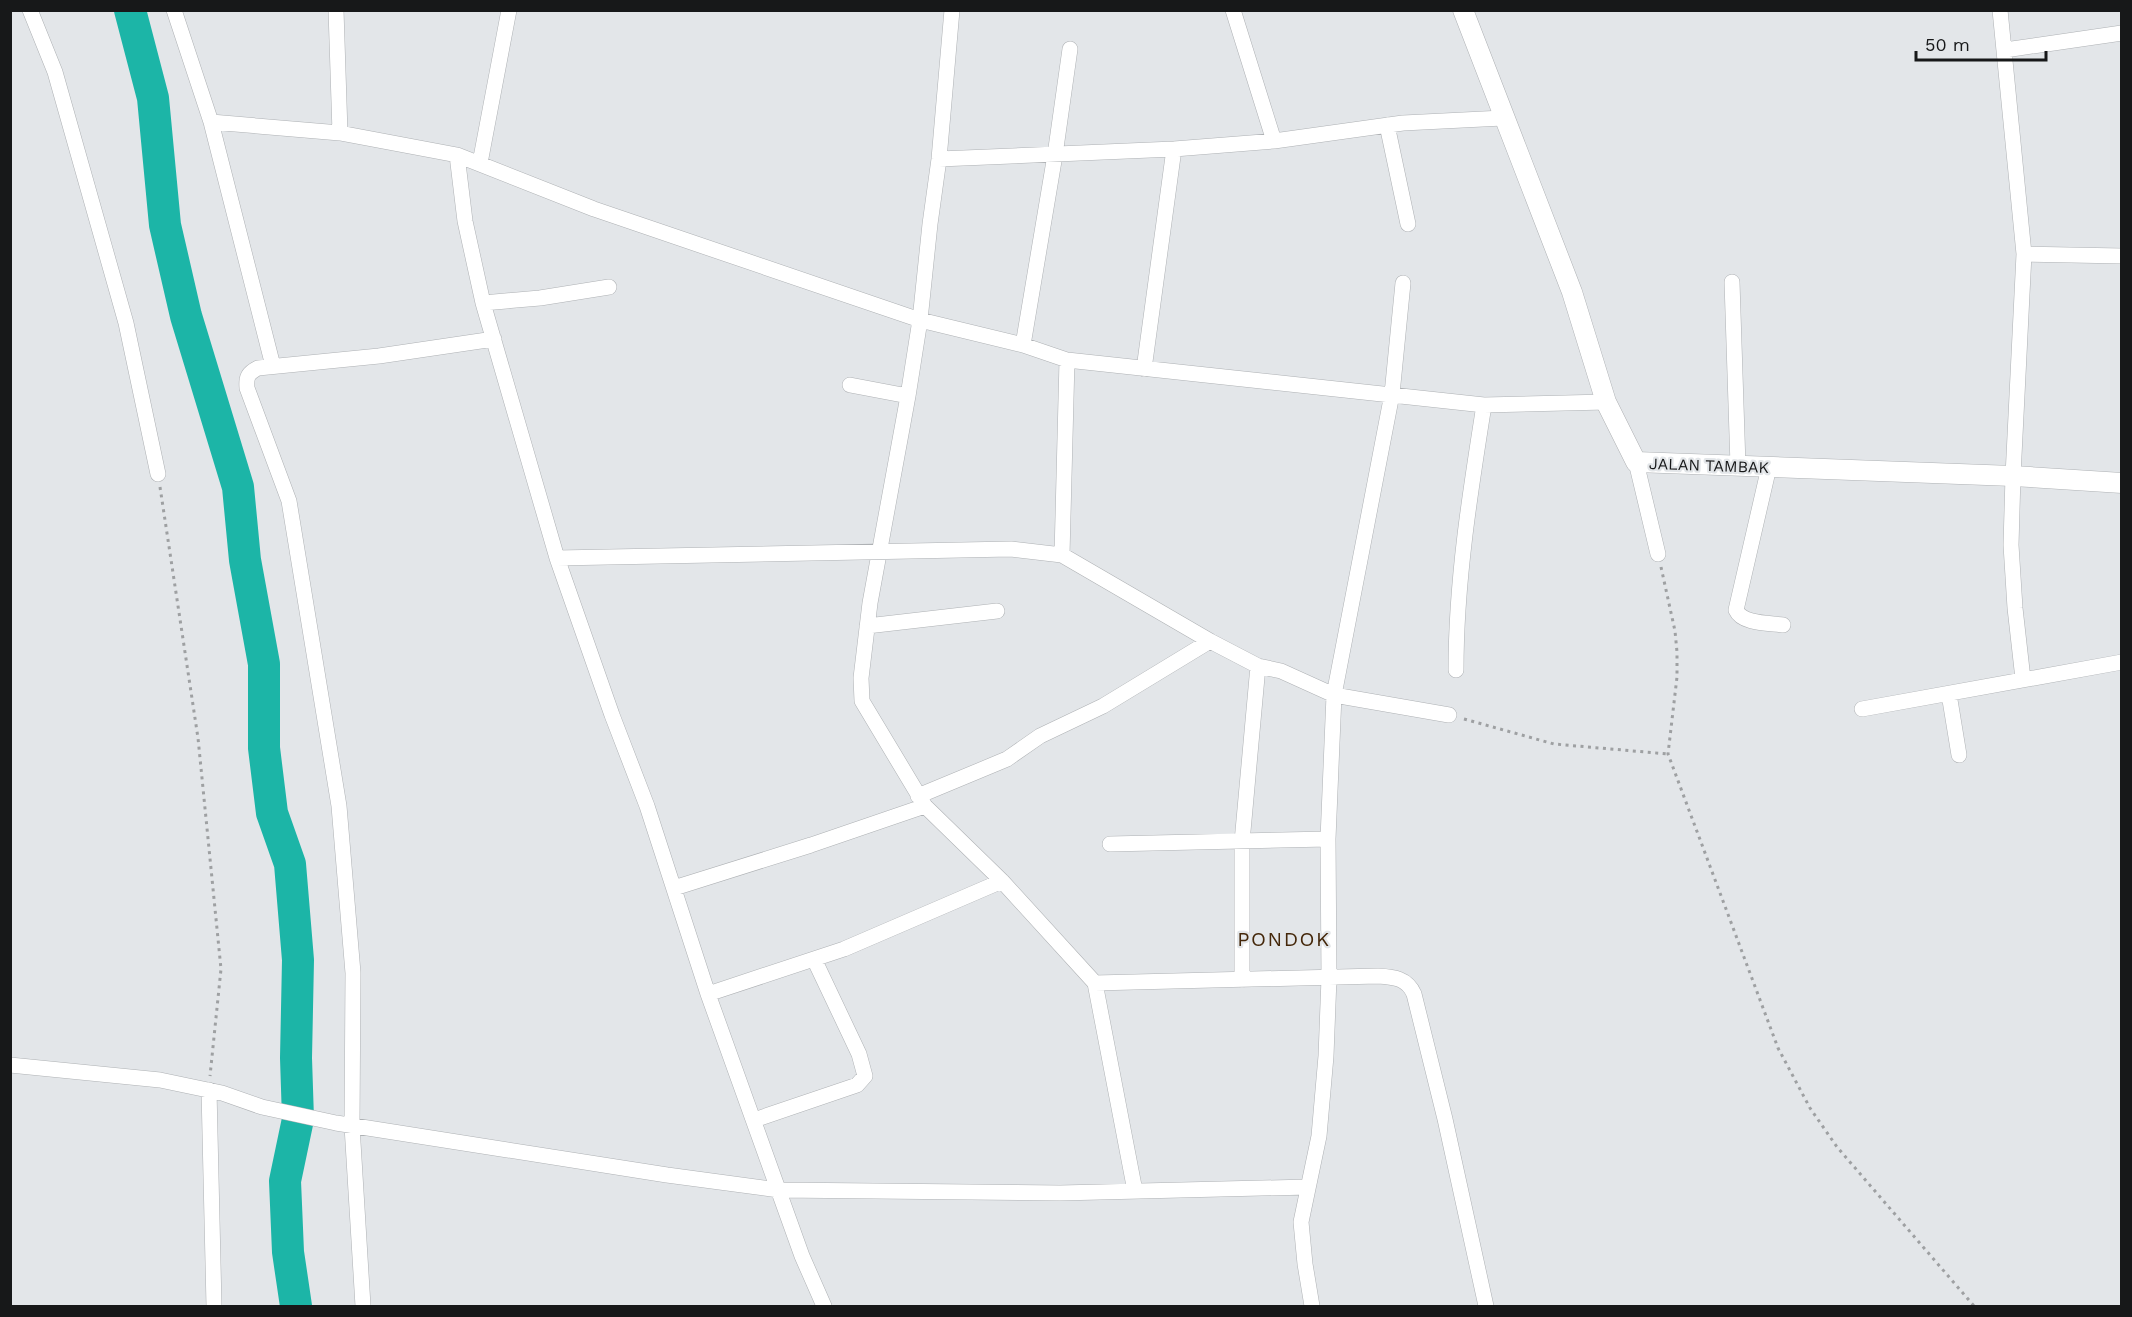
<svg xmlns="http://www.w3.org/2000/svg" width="2132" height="1317" font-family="'Work Sans',sans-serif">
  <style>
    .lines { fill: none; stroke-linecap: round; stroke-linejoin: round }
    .river { stroke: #1cb5a7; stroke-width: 32 }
    .minor-casing { stroke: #aeb1b4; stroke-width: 16 }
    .tertiary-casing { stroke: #aeb1b4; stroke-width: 21 }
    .path { stroke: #9ea0a2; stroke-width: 3; stroke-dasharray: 3 4.5; stroke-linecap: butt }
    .minor { stroke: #fff; stroke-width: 15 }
    .tertiary { stroke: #fff; stroke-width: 20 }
    .labels { text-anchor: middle; stroke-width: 4.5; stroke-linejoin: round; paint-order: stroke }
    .street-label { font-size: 16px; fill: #171819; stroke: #e3e6e9 }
    .quarter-label { font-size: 20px; letter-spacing: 1.5px; fill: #44270a; stroke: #e3e6e9 }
  </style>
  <rect width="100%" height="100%" fill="#e3e6e9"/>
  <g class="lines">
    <path class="river" d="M130,10L153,98L165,225L186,316L238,487L245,560L264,664V748L272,813L290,864L298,960L296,1058L298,1119L285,1181L288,1252L296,1306"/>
    <defs>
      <path id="minor" d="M30,10L55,72L126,323L158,474
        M174,10L211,122L273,366
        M336,10L340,133
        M952,10L939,159L930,224L920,320L908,396L870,603L861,678L862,701L925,806L1002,881L1095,983L1135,1191
        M1233,10L1274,141
        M2000,10L2024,254L2013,476L2011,545L2015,608L2023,679
        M2005,50L2122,33
        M211,122L340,133L457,155L594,209L920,320L1023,345L1067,360L1484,405L1606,402
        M1387,125L1408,224
        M457,155L465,221L483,303L557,558L612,715L647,806L708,994L802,1256L824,1306
        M939,159L1174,149L1274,141L1403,123L1503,118
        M480,163L509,10
        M2024,254L2122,256
        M1732,282L1738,466
        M483,303L540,298L609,287
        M1023,345L1055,155L1070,49
        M1144,369L1174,149
        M850,385L908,396
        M1636,462L1658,554
        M1769,467L1736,610C1742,624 1769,623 1783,625
        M1062,555L1067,360
        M557,558L1011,549L1062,555L1210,641L1258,666L1281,671L1334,695L1449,715
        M867,626L997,611
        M1456,670C1456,581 1470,493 1484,405
        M1949,694L1959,755
        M1862,709L2122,662
        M918,796L1007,759L1040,736L1103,706L1210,641
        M1110,844L1328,839
        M674,888L811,845L925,806
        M1242,980V842L1258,666
        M1095,983L1378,976C1394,977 1407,978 1414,994L1445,1119L1486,1306
        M708,994L844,949L1002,881
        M10,1065L160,1080L222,1093L262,1107L336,1123L667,1175L779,1190L1060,1193L1308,1187
        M209,1090L214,1306
        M754,1120L857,1085L865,1076L859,1054L814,959
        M363,1306L352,1126L353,973L339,806L289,501L247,388C246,377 248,373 258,368L379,356L494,339
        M1312,1306L1305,1264L1301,1222L1319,1136L1326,1056L1329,978L1328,839L1334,695L1392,394L1403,283"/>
      <path id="tertiary" d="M1463,10L1572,292L1606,402L1636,462L2013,476L2122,483"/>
    </defs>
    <use href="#minor" class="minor-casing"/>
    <use href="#tertiary" class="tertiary-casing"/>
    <path class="path" d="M160,487L198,738L221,969L210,1076
      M1661,567L1675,631L1677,652V677L1668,754L1778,1048L1810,1108L1837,1147L1974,1306
      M1464,719L1554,744L1668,754"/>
    <use href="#minor" class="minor"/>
    <use href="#tertiary" class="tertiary"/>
  </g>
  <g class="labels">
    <g class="street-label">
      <text transform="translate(1709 465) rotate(2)" y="6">JALAN TAMBAK</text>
    </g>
    <g class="quarter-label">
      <text x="1284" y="946">PONDOK</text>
    </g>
  </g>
  <rect width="2132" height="1317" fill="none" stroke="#171819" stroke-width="24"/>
  <path d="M1916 51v9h130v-9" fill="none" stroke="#171819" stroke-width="3"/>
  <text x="1925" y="51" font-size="18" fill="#171819" stroke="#e3e6e9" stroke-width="4.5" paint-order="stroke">50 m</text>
</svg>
